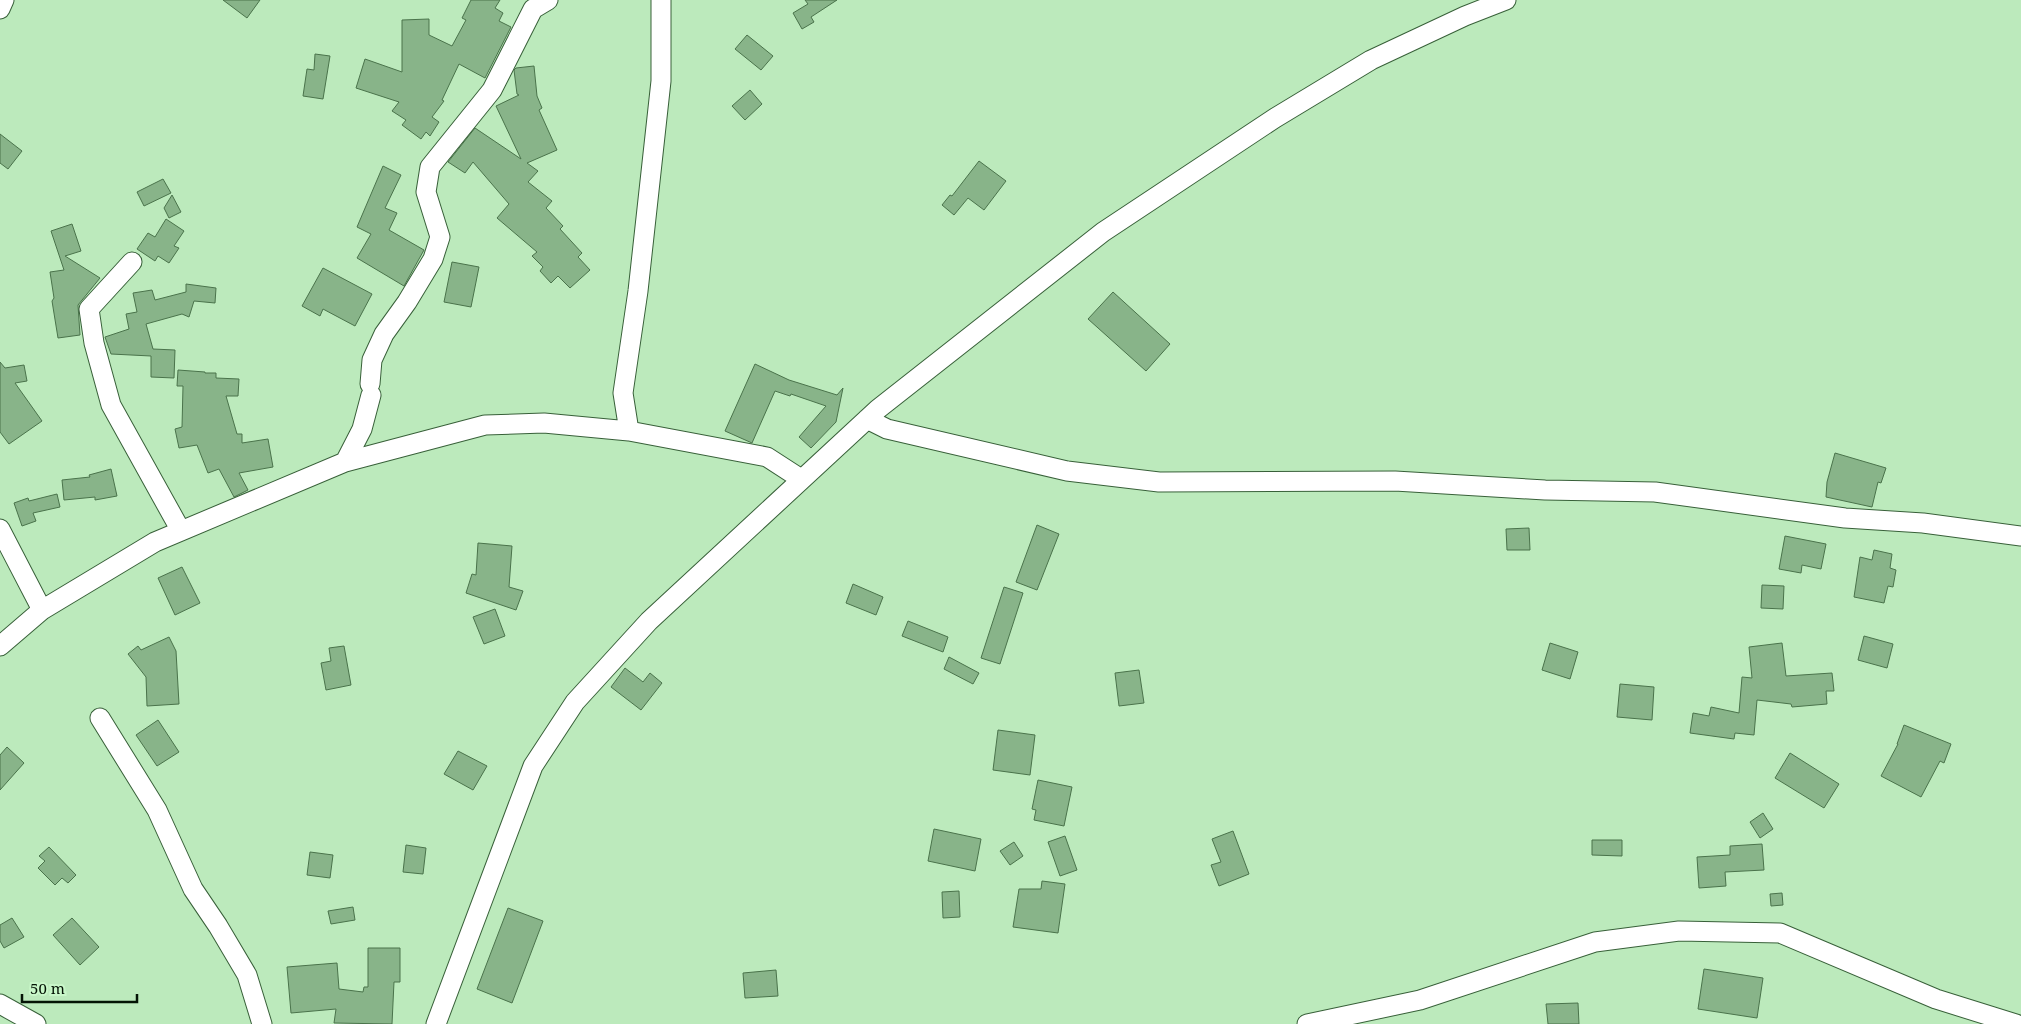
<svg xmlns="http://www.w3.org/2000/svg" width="2021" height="1024" font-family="'Noto Serif',serif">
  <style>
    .building { fill: #88b489; stroke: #4a734b }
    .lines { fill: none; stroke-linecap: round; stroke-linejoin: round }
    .minor-casing { stroke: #386039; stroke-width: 21 }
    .minor { stroke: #fff; stroke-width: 19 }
  </style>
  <rect width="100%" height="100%" fill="#bceabc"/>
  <path class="building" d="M223,0H260L247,18Z
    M471,0H500L495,8L503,13L499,21L511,27L485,78L459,64L442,100L444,101L432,117L439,122L430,136L426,132L421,139L402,125L406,120L392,111L399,102L356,88L365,59L402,72V20L429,19V35L452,46L466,20L462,18Z
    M805,0H837L811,17L814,22L802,29L793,13L808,4Z
    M747,35L773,56L761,70L735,49Z
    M315,54L330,56L323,99L303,96L307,69L314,70Z
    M534,66L537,96L542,108L539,110L557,150L527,163L538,171L528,182L552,201L546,208L563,226L560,229L582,253L578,257L590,270L570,288L558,276L551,283L540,271L543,267L532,256L537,252L497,218L509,204L473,162L465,173L448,162L475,128L521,159L496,106L519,95L517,94L514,70L516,68Z
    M750,90L762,104L745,120L732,106Z
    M0,134L22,151L8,169L0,163Z
    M979,161L1006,181L984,210L968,198L954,215L942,205L950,195L952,196Z
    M383,166L401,175L385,208L397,213L389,230L424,250L404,286L357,258L371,234L357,227Z
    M163,179L171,193L144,206L137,192Z
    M172,195L181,212L169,218L164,208Z
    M166,219L184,231L174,246L179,248L169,263L158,256L155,261L137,249L148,233L155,237Z
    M72,224L81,251L65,256L100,278L78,305L80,335L58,338L52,301L54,298L50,272L64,270L51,231Z
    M452,262L479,267L471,307L444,302Z
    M323,268L372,294L355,326L323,309L320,316L302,306Z
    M186,284L216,288L215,303L194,301L189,317L182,314L146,324L153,349L175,350L174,378L151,377V356L111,354L105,337L129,329L126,314L137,312L133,293L152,290L155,300L186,292Z
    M1113,292L1170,344L1146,371L1088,319Z
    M0,362L5,368L24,365L27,381L15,383L42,421L9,444L0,432Z
    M755,364L789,380L837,395L843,388L836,422L811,448L799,437L826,406L791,394L790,396L775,391L752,443L725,431Z
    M178,370L205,372V373H216V378L239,379L238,396H226L237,434H242V443L268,439L273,467L239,473L248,490L234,497L219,469L208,473L197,445L179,448L175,429L182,427L183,386H177Z
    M1835,453L1886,468L1881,483L1878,482L1872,507L1826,497L1827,482Z
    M111,469L117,496L95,500V497L64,500L62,480L90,477L89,475Z
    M57,494L60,507L33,513L36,521L22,526L14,503L28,498L29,501Z
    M1037,525L1059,534L1037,590L1016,582Z
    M1529,528L1530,550H1507L1506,529Z
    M1785,536L1826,544L1821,569L1802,565L1801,573L1779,569Z
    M478,543L512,546L509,587L523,591L516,610L466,593L472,574L476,575Z
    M1874,550L1892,554L1890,568L1896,570L1893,587L1888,586L1884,603L1854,597L1860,557L1872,560Z
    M182,567L200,603L175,615L158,578Z
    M853,584L883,597L876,615L846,603Z
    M1762,585L1784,586L1783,609L1761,608Z
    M1004,587L1023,593L1000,664L981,658Z
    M495,609L505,636L484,644L473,617Z
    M908,621L948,637L943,652L902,636Z
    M1864,636L1893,644L1887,668L1858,660Z
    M169,637L176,651L179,704L147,706L146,677L128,654L138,646L141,650Z
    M1550,643L1578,652L1570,679L1542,670Z
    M1782,643L1786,676L1832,673L1834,691H1826L1827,704L1792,707L1791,704L1757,700L1754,735L1735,733L1734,739L1690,733L1693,713L1709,716L1711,707L1739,713L1742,677L1752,678L1749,647Z
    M344,646L351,685L326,690L321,663L331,661L329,648Z
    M949,657L979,673L973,684L944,669Z
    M625,668L643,682L650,673L662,683L641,710L611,687Z
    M1139,670L1144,703L1119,706L1115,673Z
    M1620,684L1654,687L1652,720L1617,717Z
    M158,720L179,752L157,766L136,735Z
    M1904,725L1951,744L1944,763L1940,761L1921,797L1881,776L1898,744H1897Z
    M998,730L1035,735L1030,775L993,770Z
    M7,747L24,763L0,790V755Z
    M458,751L487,766L473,790L444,774Z
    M1790,753L1839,784L1824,808L1775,778Z
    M1038,780L1072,787L1064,826L1034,820L1036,810L1032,809Z
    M1763,813L1773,829L1760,838L1750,822Z
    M934,829L981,839L975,871L928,861Z
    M1233,831L1249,874L1219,886L1211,865L1221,862L1212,839Z
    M1065,836L1077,870L1060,876L1048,842Z
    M1592,840H1622V856L1592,855Z
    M1014,842L1023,856L1010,865L1000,851Z
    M1762,844L1764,870L1725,872L1726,886L1699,888L1697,857L1730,855V846Z
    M406,845L426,848L423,874L403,872Z
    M49,847L76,875L68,883L62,878L55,885L38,868L45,861L39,856Z
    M310,852L333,855L330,878L307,875Z
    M1042,881L1065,884L1058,933L1013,927L1019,889H1041Z
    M959,891L960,917L943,918L942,892Z
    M1782,893L1783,905L1771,906L1770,894Z
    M353,907L355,920L331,924L328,911Z
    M508,908L543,921L512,1003L477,989Z
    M12,918L24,937L4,948L0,941V925Z
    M72,918L99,947L80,965L53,935Z
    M368,948H400V982H394L392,1024L334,1023L336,1009L291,1013L287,967L337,963L339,989L363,992L364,987H368Z
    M1704,969L1763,978L1757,1018L1698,1009Z
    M776,970L778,996L745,998L743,973Z
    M1578,1003L1579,1024H1548L1546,1004Z"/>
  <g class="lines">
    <defs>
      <path id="minor" d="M661,0V81L638,291L623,393L629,431L767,457L801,479
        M0,9L4,0
        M132,262L89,309L94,343L111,405L181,531
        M370,384L372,360L384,334L407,302L433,259L440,237L426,192L430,167L492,90L533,9L548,0
        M867,419L887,429L1067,471L1159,482L1395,481L1545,490L1655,492L1845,518L1923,523L2021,536
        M345,462L362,429L371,395
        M0,529L42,610L0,646
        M42,610L155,542L345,462L485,425L544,423L629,431
        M100,718L157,810L193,889L218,926L247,975L262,1024
        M0,1004L36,1024
        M436,1024L533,766L575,702L649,621L878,409L1103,232L1275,118L1371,60L1465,16L1506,0
        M1307,1024L1420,1000L1595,942L1679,931L1780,933L1936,999L2016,1024"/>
    </defs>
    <use href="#minor" class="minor-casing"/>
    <use href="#minor" class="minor"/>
  </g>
  <path d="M22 994v8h115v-8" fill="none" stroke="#041405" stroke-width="2.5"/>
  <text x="30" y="994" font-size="15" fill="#041405" stroke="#c9f7c9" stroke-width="4" paint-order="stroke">50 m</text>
</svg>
